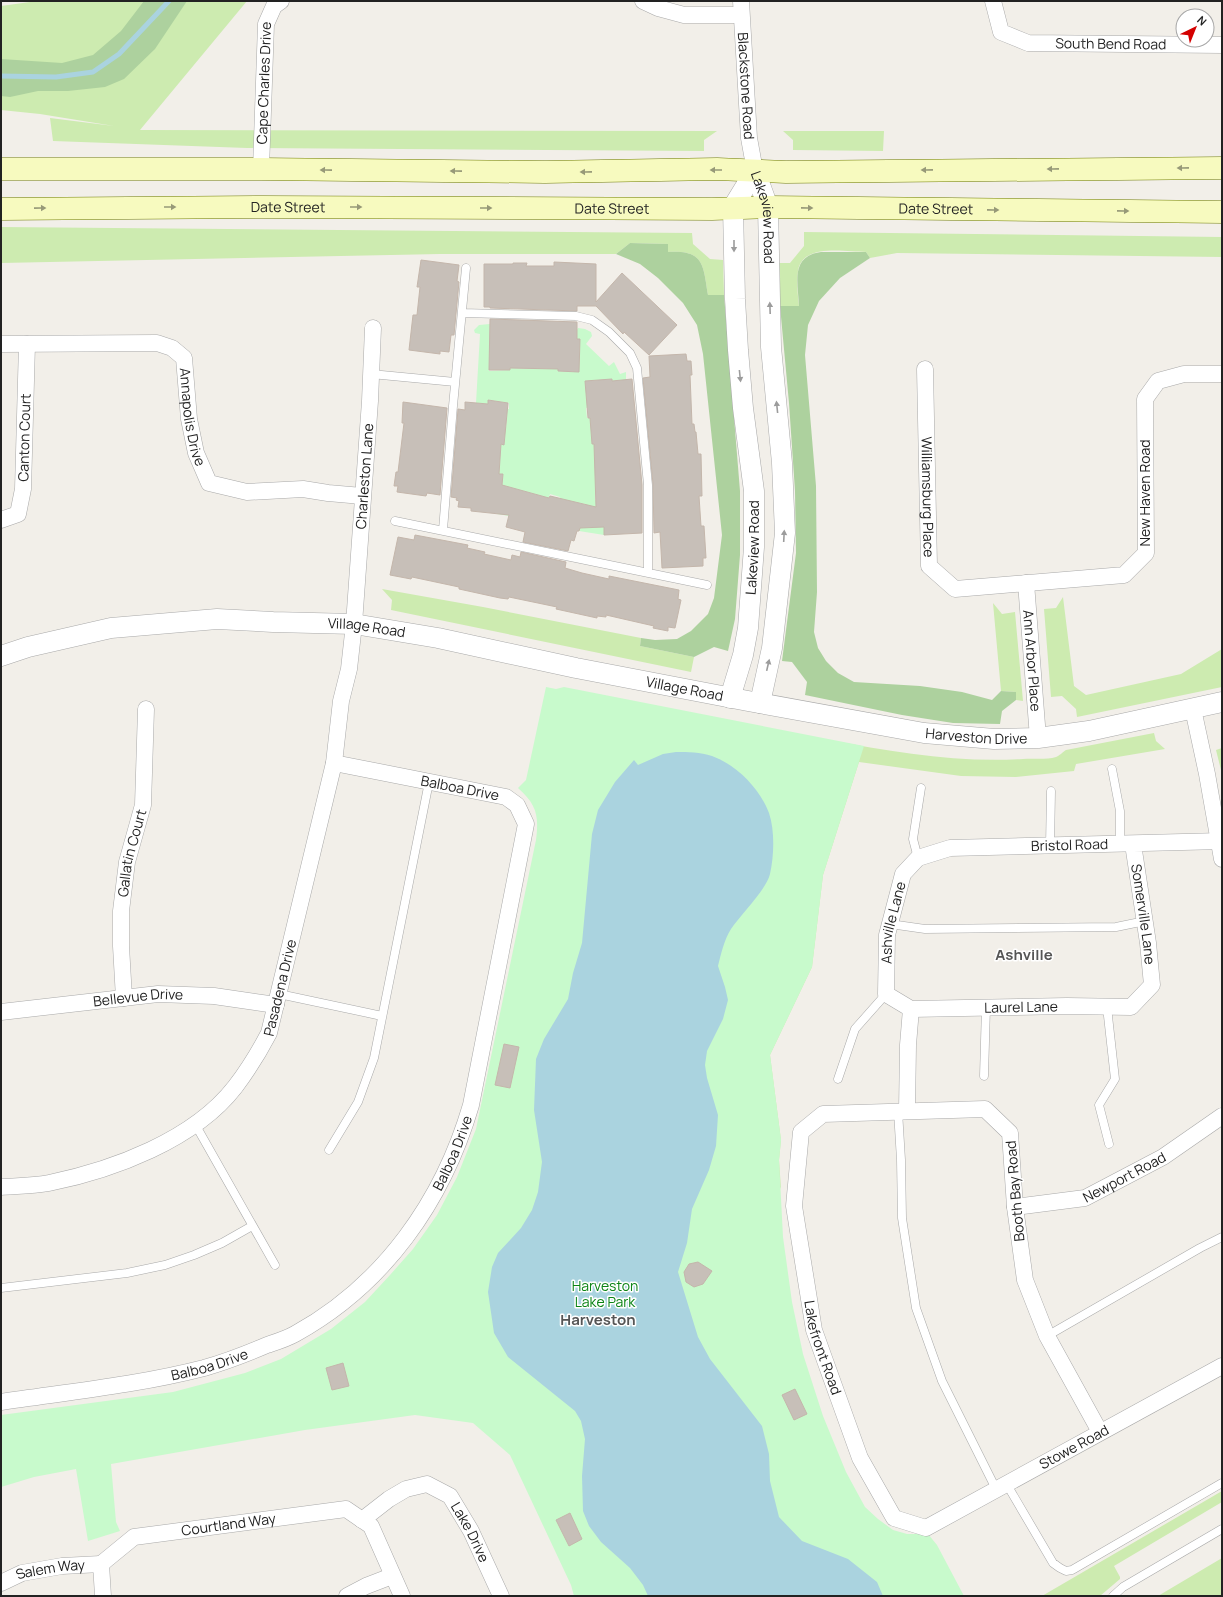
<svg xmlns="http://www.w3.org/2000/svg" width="1223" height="1597" font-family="Manrope,sans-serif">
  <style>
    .grass { fill: #cdebb0 }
    .forest { fill: #add19e }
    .park { fill: #c8facc }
    .water { fill: #aad3df }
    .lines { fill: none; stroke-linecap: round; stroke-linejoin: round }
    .stream { stroke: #aad3df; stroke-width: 5 }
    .building { fill: #c7bfb8; stroke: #c4b6ab }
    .service-casing { stroke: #a9a9a9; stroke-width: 9 }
    .minor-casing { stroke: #a9a9a9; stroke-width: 17 }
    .tertiary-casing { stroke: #a9a9a9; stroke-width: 21 }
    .secondary-casing { stroke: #707d05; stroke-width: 23 }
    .service { stroke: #fff; stroke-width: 8 }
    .minor { stroke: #fff; stroke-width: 16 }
    .tertiary { stroke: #fff; stroke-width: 20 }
    .secondary { stroke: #f7fabf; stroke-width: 22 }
    .oneway { fill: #979978 }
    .oneway2 { fill: #9c9c9c }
    .labels { text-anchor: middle; stroke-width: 3; stroke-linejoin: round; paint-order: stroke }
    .street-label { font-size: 14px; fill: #222; stroke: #fff }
    .park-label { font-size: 14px; fill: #0c8416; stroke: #fff }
    .neighbourhood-label { font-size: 15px; font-weight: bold; fill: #555; stroke: #fff }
  </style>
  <rect width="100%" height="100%" fill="#f2efe9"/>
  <path class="grass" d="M37,1H247L140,130L717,131L704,140V151L247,148L53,141L50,118L114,126L40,114L1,110V6Z
    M783,131H884L883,151L793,150V140Z
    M1,227L692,233L693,244L710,259L723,260L724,295H708C703,264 704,250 668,252V244L630,243L616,254H440L1,263Z
    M804,232L1222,237V257L897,253L870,258L866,252C845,252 802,243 798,271C796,282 798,295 799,306H780L778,263H790L804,246Z
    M382,589L483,607L641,638L640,646L694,657L691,672L391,610L392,600Z
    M1063,597L1074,686L1086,695L1181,674L1222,649V687L1077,717L1076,709L1062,696L1051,697L1044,609L1056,608Z
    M993,603L1002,614L1015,612L1023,701L1016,700V692L1001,691Z
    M1154,733L1156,741L1165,749L1076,764L1074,771L1016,777L961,776L859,762L823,875L812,967L770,1055L781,1140L779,1160L781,1189L725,1068L829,740C893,752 958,763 1023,759C1033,758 1046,760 1056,757C1059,756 1063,752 1066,750Z
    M1222,748V774L1216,750Z
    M1222,1491V1502L1114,1566L1120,1577V1579L1100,1596H1042Z
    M1222,1558V1596H1158Z"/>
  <path class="forest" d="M144,1H187L155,49L124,79L105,87L68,91H38L10,97L1,96V59L62,63L93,55L121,31Z
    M630,243L668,244V252C704,250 703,264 708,295H724L740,491V555L735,619L728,651L714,647L694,657L640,646L641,638L655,640L677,639L691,631L708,614L714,598L722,535L703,354L697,325L683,303L658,278L640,264L616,254Z
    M821,252H866L870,258L840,278L819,301L808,325L805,355L816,486L817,592L814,632L818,648L826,661L838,673L854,682L920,686L962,692L992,700L1001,691L1016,692V700L1002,711L1000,724L953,723L902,715L805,695L807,682L792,662L782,661L796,553L795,491L789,403L780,306H799C798,283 790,256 821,252Z"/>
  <path class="park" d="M490,324L489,371L509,370L510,368L546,369L558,367L559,371L573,372V367H579L580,339H577V330L578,328L585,329L591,332L592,336L586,344L609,366L614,362L620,374L626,372V384L612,381V379L585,381L589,407L586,408L587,418H591L592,444H597L598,490L595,491V500L599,501L600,527H604V535L579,531L585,504L559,500L560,497L550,494L549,498L523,491L509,516L497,514L499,484H502L503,475L499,474L501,444H504L505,434L503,427H506L507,413L504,409H509V403L489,400L488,404L476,403L480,334L475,333L474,330L479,325Z
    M546,687L556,689L564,687L864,746L823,875L812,967L770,1055L781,1140L779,1160L783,1237L792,1302L803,1354L823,1416L846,1472L865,1507L878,1519L893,1530L907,1534H928L937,1545L964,1596H574L571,1585L510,1455L473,1423L415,1415L305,1430L111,1464L116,1522L120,1531L88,1541L76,1469L34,1477L1,1487V1415L173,1392L245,1373L281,1359L331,1329L365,1302L390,1275L413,1249L437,1215L457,1177L476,1129L536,840C539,816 537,805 518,788L526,780Z"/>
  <path class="water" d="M676,752C688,752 700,752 712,756C737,765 760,789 769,813C775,831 774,856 770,874C766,890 741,914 731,929C724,940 721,954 718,966L725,987L728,1000L723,1019L707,1051L705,1065L707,1078L718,1115L716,1146L709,1170L692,1209L687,1243L678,1272L698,1337L710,1359L762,1426L769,1454L770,1481L779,1517L802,1541L848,1559L877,1582L883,1596H648L643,1585L630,1568L601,1542L589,1526L583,1511L582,1476L585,1439L581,1421L575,1411L508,1357L494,1333L488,1292L492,1267L498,1253L521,1228L532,1210L538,1192L542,1162L534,1110L536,1059L544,1039L568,999L573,973L582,943L592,834L598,810L615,782L634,760L638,765L663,754Z"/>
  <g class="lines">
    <path class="stream" d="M1,76L56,77L93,72L119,54L169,1"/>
  </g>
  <path class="building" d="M421,260L459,265L457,281L459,282L454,335H451L449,352L440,351V354L409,350L413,315H417L420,287H417Z
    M554,262L596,264V302L622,273L677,325L649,355L624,332L623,334L596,306H577V311L490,308V307H484V264H513V263H527L526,266H554Z
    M490,319L577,322V339H580L579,372L558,371V369L510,368V370H489Z
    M686,354L687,361H691L692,375H690L692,424H694L695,432H696L698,454H701L702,496H699L701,526H704L706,558H703V566L662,568L660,532L654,533L653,484L643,378L650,377L649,356Z
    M612,379V381L632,379L642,485V533L604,535V527L580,528L579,531H577L574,541L571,540L568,551L523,542L525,532L506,527L509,515L471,511V508L458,507L459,501L456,500L457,498L451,497L458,409L465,410V402L488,404V400L508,403L504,445L501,444L499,474H503L502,485L549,498L550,496L596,507L594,444H592L590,418H588L585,381Z
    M403,402L447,408L440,495L427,493L426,496L397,492L398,486H394L396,472H398L404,423H402Z
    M415,535L468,545L467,548L485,552L484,554L511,560L512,555L520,557L521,552L566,562L565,568L582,573L609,579V576L679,590L678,599L681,600L675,628L668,627V631L653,628L654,626L606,615V617L597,616V618L556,609L557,607L509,597L508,599L500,598L459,589V587L412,577L411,579L390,575L398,537L414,540Z
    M504,1044L519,1047L510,1088L495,1085Z
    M698,1262L712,1271L703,1284L694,1287L686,1282L684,1272L689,1264Z
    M343,1363L349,1386L332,1390L326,1368Z
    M795,1389L807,1414L794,1420L782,1395Z
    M570,1513L582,1539L569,1546L556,1520Z"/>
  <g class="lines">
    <defs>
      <path id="service" d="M462,313L576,316L592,320L609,332L630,353L637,368L648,485V573
        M371,374L455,382
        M395,521L707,585
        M443,530L453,406L466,268
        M1112,769L1120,811V844
        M1050,846L1051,791
        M918,858L913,839L921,788
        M890,924L925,929L1116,927L1145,921
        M279,994L382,1016
        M1107,1007L1115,1079L1099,1105L1109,1144
        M984,1076L986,1007
        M838,1079L855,1029L886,994
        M898,1111L901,1160L902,1218L916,1308L942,1381L996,1489
        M195,1124L275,1265
        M329,1150L358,1102L374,1058L429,782
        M1,1288L127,1273L165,1265L194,1255L222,1243L252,1226
        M1047,1336L1200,1248L1222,1237
        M1006,1483L1053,1563L1060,1568L1066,1571L1072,1570L1222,1483
        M1113,1596L1123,1587L1222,1529"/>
      <g id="minor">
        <path d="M643,1L658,8L684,15H741"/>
        <path id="s1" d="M741,1L749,138L755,171"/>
        <path id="s2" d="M993,1L1001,32L1028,43L1222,45"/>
        <path id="s3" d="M261,169L266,24L274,6L281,1"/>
        <path id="s4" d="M1,344L157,343L172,348L184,358L189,419L196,453L209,483L247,492L303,489L328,493L362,496"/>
        <path id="s5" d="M925,369L929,566L955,589L1124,575L1146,553L1145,399L1158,381L1184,374H1222"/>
        <path id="s6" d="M1,520L18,514L23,489L27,344"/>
        <path id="s7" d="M1026,583L1038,738"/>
        <path d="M1193,709L1207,774L1222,859"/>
        <path id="s8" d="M1133,844L1148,943L1152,985L1131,1007L1067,1006L911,1009L886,994L887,935L903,874L918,858L950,848L1222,841"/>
        <path id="s9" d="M124,998L121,946V911L127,862L143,805L146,709"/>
        <path id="s10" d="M1,1012L158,994L214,996L276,1005"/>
        <path d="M907,1111L908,1045L911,1009"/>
        <path id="s11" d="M1,1187C17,1186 34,1186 49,1183C113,1170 194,1140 235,1087C248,1070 259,1052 269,1033L334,763L341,701L349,669L354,624L370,401L373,328"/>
        <path id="s12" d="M1015,1207L1085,1198L1163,1157L1222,1116"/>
        <path id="s13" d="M1,1402C68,1392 138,1385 204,1368C225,1362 246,1354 267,1345C276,1342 286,1339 295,1334C384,1285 443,1201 471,1105L526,824L517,805L506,797L334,763"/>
        <path id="s14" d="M1100,1432L1047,1336L1025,1280L1015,1207L1010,1133L985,1109L823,1114L801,1132L794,1206L814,1330L860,1458L894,1518L926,1528L1222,1366"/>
        <path id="s15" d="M362,1520L389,1499L406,1489L427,1484L450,1496L471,1531L501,1596"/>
        <path id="s16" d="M101,1564L134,1537L346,1509L371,1526L402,1596"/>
        <path d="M101,1564L103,1596"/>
        <path id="s17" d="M1,1583L22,1573L62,1566L101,1564"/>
        <path d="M347,1596L366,1586L392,1576"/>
      </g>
      <g id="tertiary">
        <path id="s18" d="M755,171L768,207L771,347L782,463L785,533L772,648L760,703"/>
        <path id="s19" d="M1,656L28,647L111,628L217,619L273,622L354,624L438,638L576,668L748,701L924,733L994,739L1038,738L1089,731L1222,702"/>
        <path id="s20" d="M730,698L743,655L748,628L754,547V491L743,408L738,350L735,299L733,207L755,171"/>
      </g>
      <g id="secondary">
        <path d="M1,169H261L545,172L717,169L786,172L1222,168"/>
        <path id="s21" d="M1,209L263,207L712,209L768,207L1222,212"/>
      </g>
    </defs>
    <use href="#service" class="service-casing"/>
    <use href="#minor" class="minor-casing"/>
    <use href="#tertiary" class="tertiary-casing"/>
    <use href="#secondary" class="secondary-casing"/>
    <use href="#service" class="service"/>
    <use href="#minor" class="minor"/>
    <use href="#tertiary" class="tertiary"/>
    <use href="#secondary" class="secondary"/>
  </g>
  <defs><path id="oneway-solid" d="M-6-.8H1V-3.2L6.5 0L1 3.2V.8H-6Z"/></defs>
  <g class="oneway">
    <use href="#oneway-solid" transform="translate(1183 168) rotate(179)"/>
    <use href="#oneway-solid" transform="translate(1053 169) rotate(179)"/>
    <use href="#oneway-solid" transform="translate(326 170) rotate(-179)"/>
    <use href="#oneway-solid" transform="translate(716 170) rotate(-180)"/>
    <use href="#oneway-solid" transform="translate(927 170) rotate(179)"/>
    <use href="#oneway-solid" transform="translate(456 171) rotate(-179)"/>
    <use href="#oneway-solid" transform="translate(586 172) rotate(179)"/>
    <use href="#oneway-solid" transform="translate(170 207)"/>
    <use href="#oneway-solid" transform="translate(356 207)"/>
    <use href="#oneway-solid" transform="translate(40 208) rotate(-1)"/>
    <use href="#oneway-solid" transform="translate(486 208)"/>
    <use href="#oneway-solid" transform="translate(807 208) rotate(1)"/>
    <use href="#oneway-solid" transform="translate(993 210) rotate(1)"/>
    <use href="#oneway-solid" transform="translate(1123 211) rotate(1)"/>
  </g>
  <g class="oneway2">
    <use href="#oneway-solid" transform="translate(734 246) rotate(90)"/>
    <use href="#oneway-solid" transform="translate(770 308) rotate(-92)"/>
    <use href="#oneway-solid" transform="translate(740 376) rotate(84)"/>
    <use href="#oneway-solid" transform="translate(777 407) rotate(-96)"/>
    <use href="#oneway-solid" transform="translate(784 536) rotate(-87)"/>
    <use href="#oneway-solid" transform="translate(768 665) rotate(-77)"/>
  </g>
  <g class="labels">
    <g class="street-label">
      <text dy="5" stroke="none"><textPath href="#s2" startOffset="144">South Bend Road</textPath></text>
      <text dy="5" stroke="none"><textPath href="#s3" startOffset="86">Cape Charles Drive</textPath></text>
      <text dy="5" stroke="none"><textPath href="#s1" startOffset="85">Blackstone Road</textPath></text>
      <text dy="5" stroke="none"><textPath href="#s21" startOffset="287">Date Street</textPath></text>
      <text dy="5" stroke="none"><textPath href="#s21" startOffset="611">Date Street</textPath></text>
      <text dy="5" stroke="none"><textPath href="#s21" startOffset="935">Date Street</textPath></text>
      <text dy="5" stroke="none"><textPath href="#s18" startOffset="48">Lakeview Road</textPath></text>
      <text dy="5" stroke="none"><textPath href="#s4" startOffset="247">Annapolis Drive</textPath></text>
      <text dy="5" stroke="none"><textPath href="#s6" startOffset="95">Canton Court</textPath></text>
      <text dy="5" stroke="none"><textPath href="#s11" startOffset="892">Charleston Lane</textPath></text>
      <text transform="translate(1145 493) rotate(-90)" y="5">New Haven Road</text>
      <text dy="5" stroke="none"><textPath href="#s5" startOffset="128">Williamsburg Place</textPath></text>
      <text dy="5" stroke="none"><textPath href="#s20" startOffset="153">Lakeview Road</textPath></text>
      <text dy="5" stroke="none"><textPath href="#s19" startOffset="370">Village Road</textPath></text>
      <text dy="5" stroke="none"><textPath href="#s7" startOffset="78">Ann Arbor Place</textPath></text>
      <text dy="5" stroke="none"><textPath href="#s19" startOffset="694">Village Road</textPath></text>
      <text dy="5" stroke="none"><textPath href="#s19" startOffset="990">Harveston Drive</textPath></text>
      <text transform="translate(460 788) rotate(11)" y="5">Balboa Drive</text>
      <text dy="5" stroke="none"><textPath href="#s8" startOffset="719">Bristol Road</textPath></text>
      <text dy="5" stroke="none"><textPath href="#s9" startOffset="146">Gallatin Court</textPath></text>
      <text dy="5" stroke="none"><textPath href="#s8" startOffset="71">Somerville Lane</textPath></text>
      <text dy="5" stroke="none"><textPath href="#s8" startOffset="494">Ashville Lane</textPath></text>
      <text dy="5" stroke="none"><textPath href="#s11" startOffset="372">Pasadena Drive</textPath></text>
      <text dy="5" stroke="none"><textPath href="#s10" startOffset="138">Bellevue Drive</textPath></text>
      <text transform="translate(1021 1007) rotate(-1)" y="5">Laurel Lane</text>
      <text dy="5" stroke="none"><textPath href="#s13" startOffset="548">Balboa Drive</textPath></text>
      <text dy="5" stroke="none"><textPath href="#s12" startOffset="115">Newport Road</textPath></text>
      <text transform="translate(1015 1191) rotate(-95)" y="5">Booth Bay Road</text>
      <text dy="5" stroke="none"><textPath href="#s14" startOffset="762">Lakefront Road</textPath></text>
      <text dy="5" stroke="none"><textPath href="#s13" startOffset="212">Balboa Drive</textPath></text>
      <text dy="5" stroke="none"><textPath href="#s14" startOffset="1150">Stowe Road</textPath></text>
      <text dy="5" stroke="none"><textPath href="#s16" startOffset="138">Courtland Way</textPath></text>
      <text dy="5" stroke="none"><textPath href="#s15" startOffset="143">Lake Drive</textPath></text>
      <text dy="5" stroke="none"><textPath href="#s17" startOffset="52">Salem Way</textPath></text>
    </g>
    <g class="park-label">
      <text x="605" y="1291">Harveston<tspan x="605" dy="16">Lake Park</tspan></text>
    </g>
    <g class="neighbourhood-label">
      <text x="1024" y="960">Ashville</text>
      <text x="598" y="1325">Harveston</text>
    </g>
  </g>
  <rect width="1223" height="1597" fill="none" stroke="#222222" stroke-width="4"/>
  <g transform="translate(1195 28) rotate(43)"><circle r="19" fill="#ffffff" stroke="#a7a7a7"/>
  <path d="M0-3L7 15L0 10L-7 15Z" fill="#d40000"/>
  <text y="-6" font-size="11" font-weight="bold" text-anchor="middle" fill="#222222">N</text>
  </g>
</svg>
